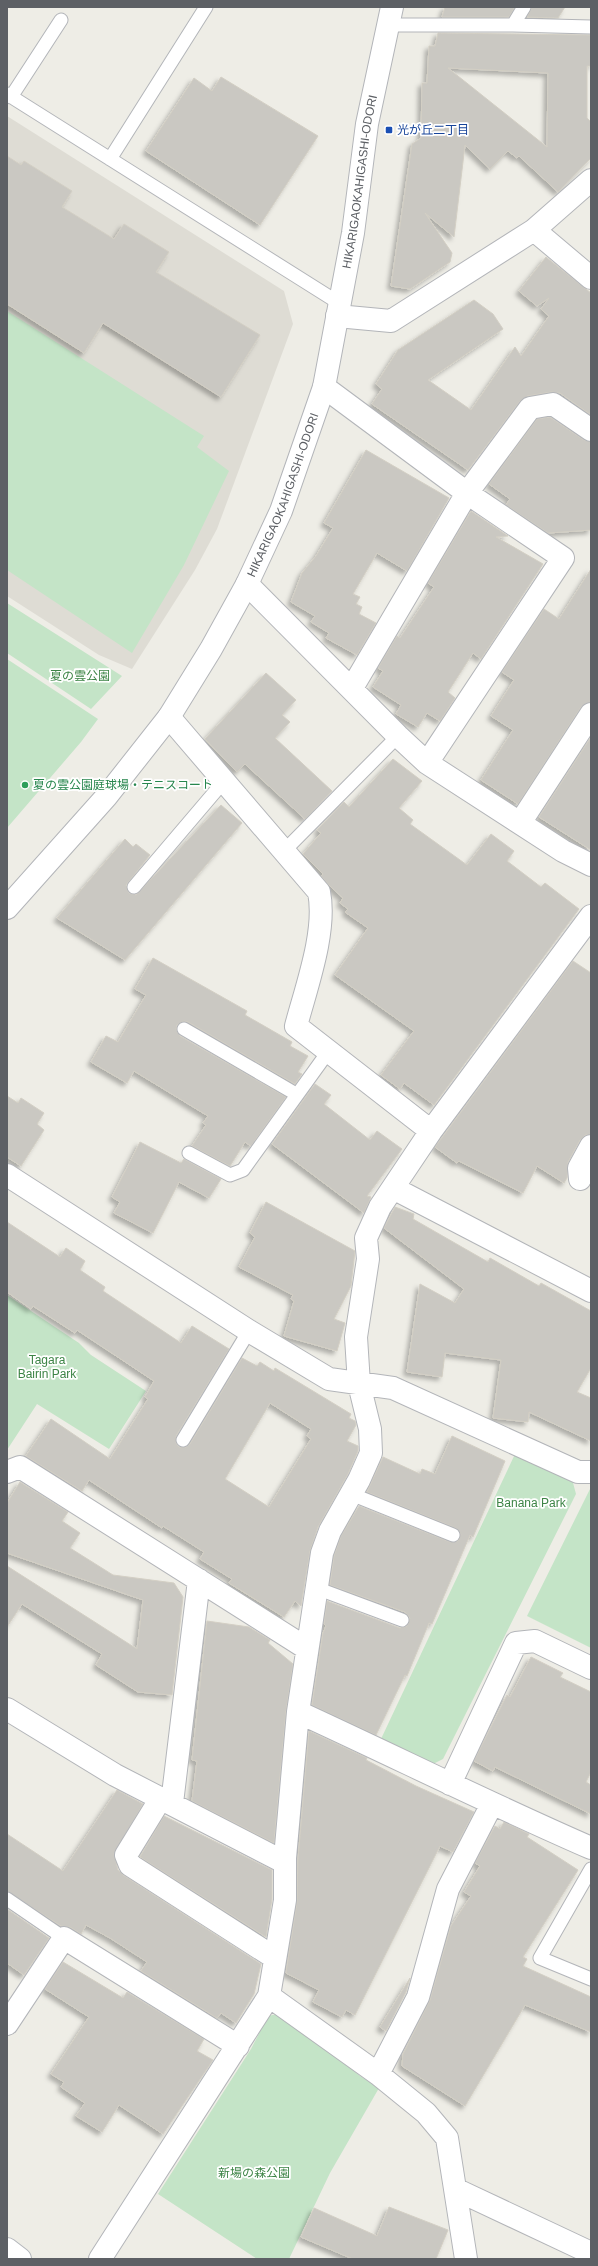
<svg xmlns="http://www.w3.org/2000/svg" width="598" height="2266" font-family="Helvetica,'Noto Sans JP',sans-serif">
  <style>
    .education { fill: #dedcd4 }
    .green { fill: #c4e4c7 }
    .building { fill: #cac8c2; stroke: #d3cfc4; fill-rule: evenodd; filter: url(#shadow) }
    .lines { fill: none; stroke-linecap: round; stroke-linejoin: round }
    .service-casing { stroke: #b3b5b9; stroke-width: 15 }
    .minor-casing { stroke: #b3b5b9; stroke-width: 24 }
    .tertiary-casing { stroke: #b3b5b9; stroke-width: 24 }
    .secondary-casing { stroke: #b4b7bc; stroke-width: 24 }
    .service { stroke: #fff; stroke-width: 13 }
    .minor { stroke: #fff; stroke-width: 22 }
    .tertiary { stroke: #fff; stroke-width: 22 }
    .secondary { stroke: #fff; stroke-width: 22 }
    .transit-dot { fill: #1a4fb4; stroke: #fff; stroke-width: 1.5 }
    .leisure-dot { fill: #2e9e5b; stroke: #fff; stroke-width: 1.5 }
    .labels { text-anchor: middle; stroke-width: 3.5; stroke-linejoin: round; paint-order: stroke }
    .transit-label { font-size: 12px; fill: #164399; stroke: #fff; text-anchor: start }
    .street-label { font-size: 12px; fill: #5d6065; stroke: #fff }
    .park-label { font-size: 12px; fill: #3d8446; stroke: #fff }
    .leisure-label { font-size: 12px; fill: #27864d; stroke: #fff; text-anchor: start }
  </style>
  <defs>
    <filter id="shadow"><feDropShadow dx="-3.5" dy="3.5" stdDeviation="2" flood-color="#0004"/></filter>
  </defs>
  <rect width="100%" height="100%" fill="#eeede6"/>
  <path class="education" d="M7,116L284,291L293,324L217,529L195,570L132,669L99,655L7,596Z"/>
  <path class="green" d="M7,311L204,436L197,447L229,471L184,565L132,653L7,570Z
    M7,603L122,676L91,709L7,653Z
    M7,659L98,719L81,742L7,828Z
    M7,1295L79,1343L91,1355L146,1391L109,1449L37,1404L7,1450Z
    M515,1454L572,1479L576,1494L443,1759L433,1764L381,1739Z
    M591,1487V1648L527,1616Z
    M282,2013L360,2076L379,2088L330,2173L289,2259H257L158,2194L251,2049L268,2016Z"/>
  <path class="building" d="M445,7H515L509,17H442Z
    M532,7H565L558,18L527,17Z
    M438,33L591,35V66H587V118L591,122V158L558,192L519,156L517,158L508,151L490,169L465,145L454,237L425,213L452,253L450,262L410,289L391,286L412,144L421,138L422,83H427L429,46H435ZM448,68L548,73L547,147Z
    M221,77L318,136L260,225L146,151L194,78L212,91Z
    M7,156L21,165L24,161L72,191L62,207L114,239L124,224L169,252L156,272L260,335L221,397L103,323L84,353L7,304Z
    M546,257L591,293V415L560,393L551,392L527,396L520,401L468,470L372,404L382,389L376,384L398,350L474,300L493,314L503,329L428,380L471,410L515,347L521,356L549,316L541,309L549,298L537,306L519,291Z
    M550,417L584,440L591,442V530L548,533L506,505L510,499L489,484L537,419Z
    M366,450L449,498L407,571L377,553L353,594L360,597L356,604L362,607L359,614L376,623L357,655L326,638L329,633L311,622L315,616L291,602L302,573L316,556L333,528L324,523Z
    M471,511L508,536L496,537L543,564L481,659L473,653L448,692L455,698L440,721L427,713L418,727L396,714L401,705L373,687L383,671L378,668L397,636L400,638L434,587L428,583Z
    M591,569V702L581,707L518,804L481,780L513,730L491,716L514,680L502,672L544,609L559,619Z
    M266,673L296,700L282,715L290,722L275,738L332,791L305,819L245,764L237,772L205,739Z
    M591,737V850L539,817Z
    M393,759L422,781L399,808L413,820L410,824L467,865L491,834L514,851L507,861L541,887L545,883L579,909L434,1105L404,1083L400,1089L381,1075L414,1031L335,975L368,928L345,912L348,909L340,903L343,898L329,885L321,876L323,874L303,854L321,833L317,830L344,802L349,807Z
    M221,805L242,823L125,960L57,918L125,839L133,847L136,844L150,855L126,885L129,893L136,895Z
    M153,958L247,1011L245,1015L292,1042L290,1046L308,1056L298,1072L302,1074L295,1084L188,1022L184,1021L177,1025L176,1029L180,1036L286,1097L251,1146L245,1142L230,1166L192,1146L206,1125L203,1123L208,1116L134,1071L127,1083L91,1062L106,1036L118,1042L146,995L135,989Z
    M573,961L591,973V1134L585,1135L580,1140L568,1162L567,1178L564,1183L537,1166L523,1193L459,1161L457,1163L435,1147Z
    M315,1084L331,1095L324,1104L370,1140L377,1131L402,1149L367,1196L371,1197L364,1213L272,1144Z
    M7,1096L18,1103L21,1098L44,1113L37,1124L44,1130L21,1166L7,1157Z
    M140,1142L181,1163L184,1159L221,1179L209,1198L179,1182L153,1233L114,1213L120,1202L112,1197Z
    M266,1202L355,1251L351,1286L334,1319L345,1323L337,1351L284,1336L294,1301L291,1299L293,1295L239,1267L255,1237L250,1233Z
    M395,1207L414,1214L413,1219L488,1262L490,1258L539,1286L541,1283L591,1311V1368L577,1392L591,1398V1441L529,1412L528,1422L493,1418L501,1360L445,1353L442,1377L407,1372L420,1284L455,1303L464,1289L384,1228Z
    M7,1222L60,1257L66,1248L85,1261L80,1270L105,1287L103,1291L181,1343L192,1326L229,1349L176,1436V1443L179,1447H186L190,1444L242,1358L257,1366L260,1362L274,1371L275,1368L351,1414L349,1418L355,1421L356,1425L347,1441L358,1446V1451L348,1474L318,1527L310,1551L301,1606L295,1601L284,1617L229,1583L232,1579L200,1559L204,1552L163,1526L162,1528L89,1480L82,1491L26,1456L51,1419L110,1459L148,1399L145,1397L154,1381L77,1330L75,1333L33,1306L31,1309L7,1292ZM270,1403L311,1429L307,1436L311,1439L269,1507L225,1479Z
    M452,1436L505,1461L473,1537L470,1535L432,1624L429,1623L407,1676L405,1675L376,1735L312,1705L323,1633L326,1626L324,1624L327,1601L400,1628L407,1626L410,1618L405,1612L330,1585L334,1556L341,1536L359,1506L450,1542L458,1541L461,1534L456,1528L367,1492L383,1457L420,1474L422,1469L435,1474Z
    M20,1482L68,1512L62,1521L80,1533L70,1548L113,1575L174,1583L183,1597L172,1695L138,1692L96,1665L102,1654L22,1604L7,1627V1566L137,1649L143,1600L7,1553V1503Z
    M207,1621L249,1627L270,1640L268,1643L293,1664L286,1711L274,1843L192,1801L197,1761L192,1760Z
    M531,1657L563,1673L560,1677L591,1692V1772L586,1782L591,1785V1814L495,1767L493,1771L474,1761L507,1695L510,1697Z
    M309,1731L367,1758L366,1760L416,1786L474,1812L453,1852L440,1846L355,2015L346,2010L342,2017L313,2002L319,1990L286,1973L297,1902L298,1859Z
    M117,1790L143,1804L114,1854L118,1870L123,1875L261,1964L254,1994L236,2023L221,2013L217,2018L141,1971L147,1962L110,1938L86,1925L81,1934L70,1927L61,1926L7,1891V1834L63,1871Z
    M164,1816L272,1870V1899L266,1937L140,1857Z
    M504,1822L529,1834L527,1837L578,1870L523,1957L527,1959L523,1966L591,1997V2032L525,2005L465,2106L402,2066L403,2054L430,2000L451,1926L471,1896L464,1892L480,1866L475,1863L495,1826L500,1829Z
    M7,1909L49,1938L24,1975L7,1963Z
    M63,1962L123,1998L127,1992L204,2039L197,2051L213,2060L163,2134L119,2105L102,2132L76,2116L85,2103L61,2087L64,2082L51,2074L89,2017L45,1989Z
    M410,1978L406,1992L386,2031L380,2027Z
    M389,2207L448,2230L436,2259H353L301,2237L314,2208L377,2236Z"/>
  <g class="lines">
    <defs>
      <path id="service" d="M387,25H513L591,27
        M513,25L524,7
        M7,94L339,303
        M11,97L61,20
        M110,159L206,7
        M285,850L398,736
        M134,887L225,780
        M184,1029L296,1094
        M189,1153L230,1175L243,1170L328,1052
        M183,1440L249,1331
        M351,1494L453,1535
        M316,1588L402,1620
        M591,1869L540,1958L591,1979
        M7,1899L64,1938"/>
      <path id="minor" d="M534,230L591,278
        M337,316L391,321L534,230L591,180
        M324,387L467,493L563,558L427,763
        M247,584L398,736L427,763L563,851L591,865
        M352,688L467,493L530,408L553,404L591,430
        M169,717L319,892C327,931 306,988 296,1026L431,1131
        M520,823L591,714
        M7,1175L249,1331L329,1379L393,1388L578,1472H591
        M580,1179L579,1168L591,1146
        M393,1188L591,1291
        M7,1472L20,1467L306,1648
        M7,1709L115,1775L278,1859L285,1858
        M298,1712C396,1757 492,1805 591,1848
        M450,1784L516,1643L535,1641L591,1668
        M161,1798L126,1855L130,1865L275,1958
        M172,1803L199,1580
        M269,1996L378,2074L426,2113L447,2138L466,2259
        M7,2024L64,1938L238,2046
        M378,2074L418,1997L448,1889L492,1804
        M455,2189L591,2253
        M100,2259L269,1996L285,1900V1858L298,1712L322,1553L330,1531L359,1480L371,1453L370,1429L359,1384L356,1337L368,1259L366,1238L380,1207L431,1131L591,916"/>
      <g id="tertiary">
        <path id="s1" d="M7,908L106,797L169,717L211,649L247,584L281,511L324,387L353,233L367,124L392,7"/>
      </g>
      <path id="secondary" d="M7,2249L20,2259"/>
    </defs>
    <use href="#service" class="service-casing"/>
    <use href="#minor" class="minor-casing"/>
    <use href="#tertiary" class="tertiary-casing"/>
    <use href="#secondary" class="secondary-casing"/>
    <use href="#service" class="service"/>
    <use href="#minor" class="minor"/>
    <use href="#tertiary" class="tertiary"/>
    <use href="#secondary" class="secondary"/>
  </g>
  <rect class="transit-dot" x="385" y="126" width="8" height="8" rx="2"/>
  <circle class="leisure-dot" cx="25" cy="785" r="4"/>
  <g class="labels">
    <g class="transit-label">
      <text x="397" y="134">光が丘二丁目</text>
    </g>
    <g class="street-label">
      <text dy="4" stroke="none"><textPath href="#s1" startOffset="825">HIKARIGAOKAHIGASHI-ODORI</textPath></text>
      <text dy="4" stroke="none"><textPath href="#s1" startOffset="501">HIKARIGAOKAHIGASHI-ODORI</textPath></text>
    </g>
    <g class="park-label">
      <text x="80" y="680">夏の雲公園</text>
      <text x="47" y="1364">Tagara<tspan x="47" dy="14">Bairin Park</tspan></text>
      <text x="531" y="1507">Banana Park</text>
      <text x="254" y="2177">新場の森公園</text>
    </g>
    <g class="leisure-label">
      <text x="33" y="789">夏の雲公園庭球場・テニスコート</text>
    </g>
  </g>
  <rect width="598" height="2266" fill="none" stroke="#5d6065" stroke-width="16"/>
</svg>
